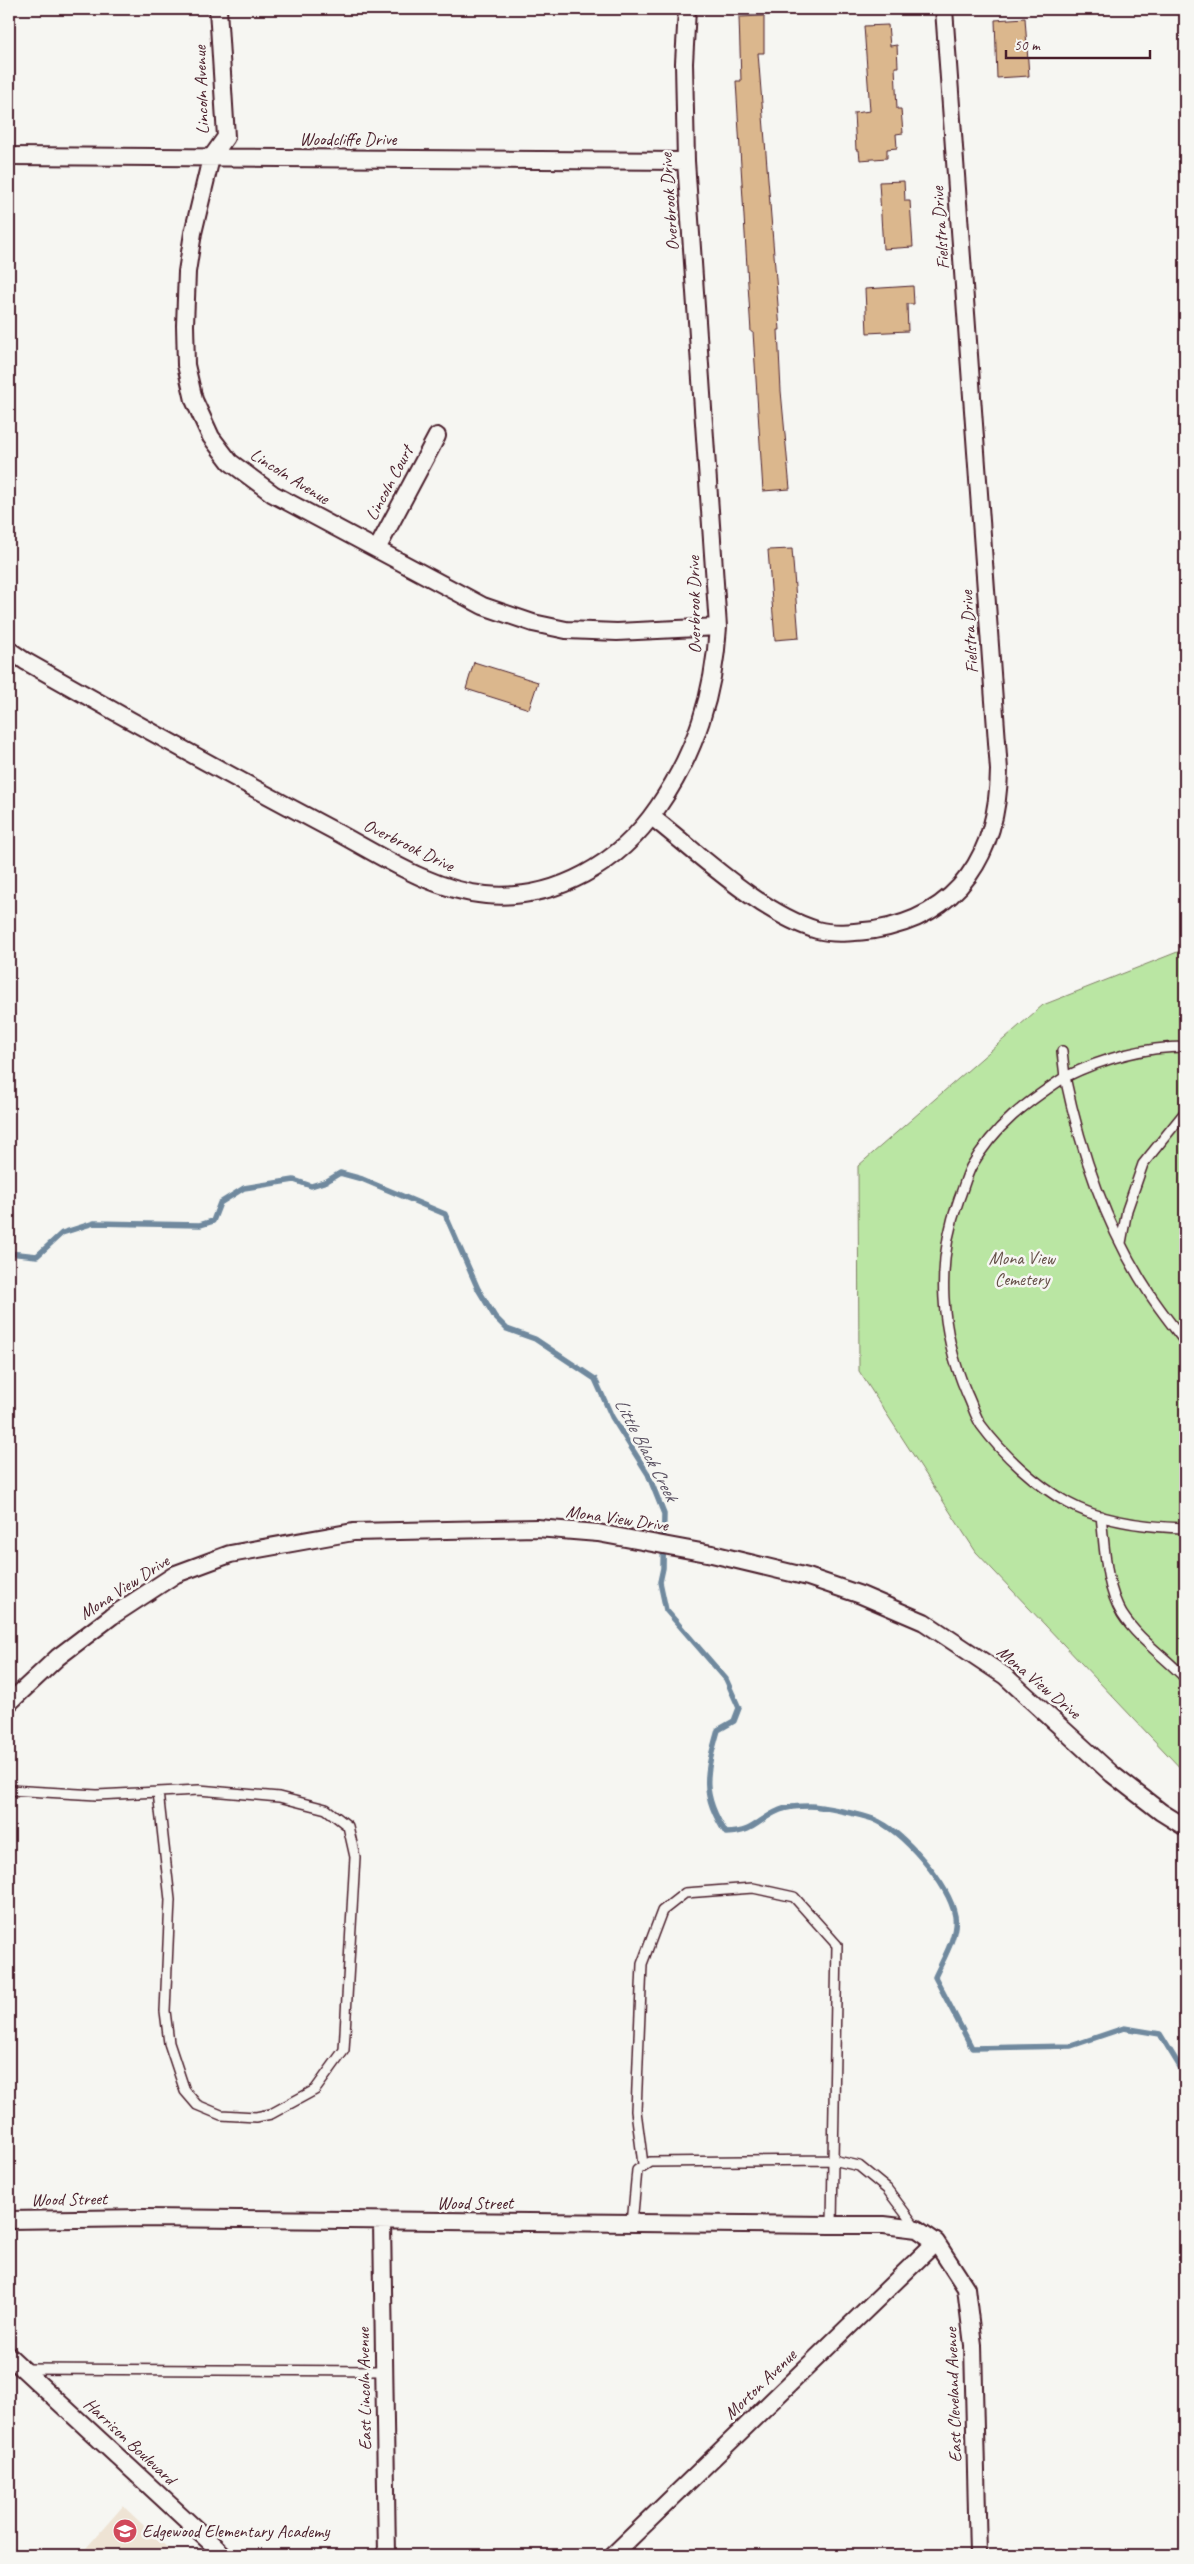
<svg xmlns="http://www.w3.org/2000/svg" width="1194" height="2564" font-family="Caveat,sans-serif">
  <style>
    .built { fill: #eee3d4 }
    .green { fill: #bae6a3; stroke: #828267 }
    .lines { fill: none; stroke-linecap: round; stroke-linejoin: round }
    .stream { stroke: #6f899e; stroke-width: 5.5 }
    .building { fill: #dbb78d; stroke: #4a1f2b }
    .service-casing { stroke: #4a1f2b; stroke-width: 12 }
    .minor-casing { stroke: #4a1f2b; stroke-width: 20 }
    .service { stroke: #f6f6f2; stroke-width: 9 }
    .minor { stroke: #f6f6f2; stroke-width: 16 }
    .labels { text-anchor: middle; stroke-width: 5; stroke-linejoin: round; paint-order: stroke }
    .street-label { font-size: 18px; fill: #4a1f2b; stroke: #f6f6f2 }
    .park-label { font-size: 18px; fill: #665149; stroke: #f6f6f2 }
    .poi-label { font-size: 18px; fill: #4a1f2b; stroke: #f6f6f2; text-anchor: start }
    .water-label { font-size: 19px; font-style: italic; fill: #5d5464; stroke: #f6f6f2 }
  </style>
  <rect width="100%" height="100%" fill="#f6f6f2"/>
  <filter id="ink" filterUnits="userSpaceOnUse"><feTurbulence type="fractalNoise" baseFrequency=".02" numOctaves="2"/><feDisplacementMap in="SourceGraphic" scale="10" xChannelSelector="R" yChannelSelector="G"/><feConvolveMatrix kernelMatrix="1 2 1 2 8 2 1 2 1" color-interpolation-filters="sRGB"/></filter>
  <g filter="url(#ink)">
    <path class="built" d="M123,2506L175,2555H80Z"/>
    <path class="green" d="M1185,949V1773L976,1552L859,1371L858,1166L1043,1005Z"/>
    <g class="lines">
      <path class="stream" d="M9,1253L37,1256L62,1233L94,1223L200,1225L213,1221L220,1203L244,1188L294,1180L311,1186L327,1181L340,1173L362,1179L445,1214L478,1289L495,1317L507,1329L535,1339L595,1379L612,1417L648,1474L664,1514L663,1568L660,1582L666,1610L726,1679L739,1708L734,1721L718,1730C706,1773 700,1794 726,1833C756,1832 756,1820 780,1810C787,1807 802,1806 810,1806C821,1806 862,1815 873,1819C903,1831 949,1884 955,1916C958,1935 943,1959 935,1977L972,2048L1071,2046L1124,2028L1160,2034L1185,2075"/>
    </g>
    <path class="building" d="M764,16V53H758L780,330H778L781,391L790,489L763,491L753,332H751L748,284L736,81H741L739,17Z
      M1025,18L1029,76L997,78L995,20Z
      M888,25L890,46L897,45L898,67H895L897,109H901L903,133L896,134L897,148L887,149V158L860,160L859,150H856L854,113L870,111L864,26Z
      M904,181L905,201H910L913,247L883,249L879,182Z
      M913,286L914,304H907L908,331L867,333L865,289Z
      M792,549L799,638L775,640L768,550Z
      M474,662L538,682L529,709L466,689Z"/>
    <g class="lines">
      <defs>
        <path id="service" d="M1062,1051L1065,1077C1104,1058 1142,1047 1185,1047
          M1121,1243L1127,1210L1143,1164L1185,1112
          M1185,1342C1173,1326 1160,1310 1149,1293C1106,1228 1081,1153 1065,1077C1026,1103 995,1125 971,1167C966,1177 963,1189 959,1199C935,1264 940,1331 967,1394C972,1404 975,1416 981,1425C1003,1455 1036,1485 1068,1503C1102,1522 1147,1527 1185,1528
          M1101,1516C1105,1549 1105,1585 1122,1614C1138,1639 1165,1657 1185,1678
          M9,1790L97,1795L199,1790L279,1797L326,1809L348,1826L355,1857L344,2050L315,2090L271,2114L256,2117L221,2115L197,2105L185,2091L169,2043L165,2011L170,1900L158,1792
          M643,2164L636,2111L642,1964L662,1911L685,1893L753,1888L794,1897L837,1945L833,2160L859,2166L887,2189L917,2229
          M632,2224L637,2170L650,2162L833,2160L832,2225
          M25,2369L384,2371"/>
        <path id="minor" d="M218,9L226,137L211,158L193,233L187,272L185,325L186,365L194,400L211,437L230,462L273,494L483,606L533,623L566,630L617,632L718,627
          M9,156L686,161
          M377,549L437,436
          M9,650L25,661C125,718 225,773 327,827C377,853 429,890 486,895C556,901 620,863 658,807C696,752 714,694 718,627L686,161L684,63L687,9
          M652,817C698,853 761,914 817,930C835,935 856,932 874,930C960,916 998,853 999,770L944,9
          M9,1703L58,1657L112,1616L176,1574L230,1554L353,1532L537,1528L598,1533L712,1554L808,1577L861,1595L924,1622L1005,1676L1112,1774L1161,1812L1185,1827
          M9,2220L145,2218L832,2225H884L917,2229L936,2242L966,2288L973,2345L978,2555
          M382,2222L387,2555
          M9,2356L224,2555
          M613,2555L936,2242"/>
      </defs>
      <use href="#service" class="service-casing"/>
      <use href="#minor" class="minor-casing"/>
      <use href="#service" class="service"/>
      <use href="#minor" class="minor"/>
    </g>
  </g>
  <defs>
    <symbol id="school-disc" viewBox="-11 -11 22 22"><circle r="9.5" fill="#d1495b" stroke="#f6f6f2"/><path d="M0-5L7-2L0 1L-7-2ZM-4 1L0 2.5L4 1V4Q0 6-4 4Z" fill="#fff"/></symbol>
  </defs>
  <g fill-rule="evenodd">
    <use href="#school-disc" x="111" y="2517" width="28" height="28"/>
  </g>
  <g class="labels">
    <g class="street-label">
      <text transform="translate(201 90) rotate(-92)" y="6">Lincoln Avenue</text>
      <text x="348" y="145">Woodcliffe Drive</text>
      <text transform="translate(669 202) rotate(-94)" y="6">Overbrook Drive</text>
      <text transform="translate(940 228) rotate(-94)" y="6">Fielstra Drive</text>
      <text transform="translate(290 476) rotate(32)" y="6">Lincoln Avenue</text>
      <text transform="translate(389 483) rotate(-62)" y="6">Lincoln Court</text>
      <text transform="translate(694 605) rotate(-91)" y="6">Overbrook Drive</text>
      <text transform="translate(969 632) rotate(-94)" y="6">Fielstra Drive</text>
      <text transform="translate(409 845) rotate(26)" y="6">Overbrook Drive</text>
      <text transform="translate(617 1518) rotate(8)" y="6">Mona View Drive</text>
      <text transform="translate(124 1587) rotate(-33)" y="6">Mona View Drive</text>
      <text transform="translate(1039 1682) rotate(40)" y="6">Mona View Drive</text>
      <text transform="translate(69 2199) rotate(-1)" y="6">Wood Street</text>
      <text x="475" y="2209">Wood Street</text>
      <text transform="translate(760 2384) rotate(-44)" y="6">Morton Avenue</text>
      <text transform="translate(364 2389) rotate(-91)" y="6">East Lincoln Avenue</text>
      <text transform="translate(953 2395) rotate(-92)" y="6">East Cleveland Avenue</text>
      <text transform="translate(130 2441) rotate(43)" y="6">Harrison Boulevard</text>
    </g>
    <g class="park-label">
      <text x="1022" y="1264">Mona View<tspan x="1022" dy="21">Cemetery</tspan></text>
    </g>
    <g class="poi-label">
      <text x="142" y="2537">Edgewood Elementary Academy</text>
    </g>
    <g class="water-label">
      <text transform="translate(647 1449) rotate(62)" y="7">Little Black Creek</text>
    </g>
  </g>
  <rect width="1194" height="2564" fill="none" stroke="#f6f6f2" stroke-width="30"/>
  <rect x="15" y="15" width="1164" height="2534" fill="none" stroke="#4a1f2b" stroke-width="2" filter="url(#ink)"/>
  <path d="M1006 50v8h144v-8" fill="none" stroke="#4a1f2b" stroke-width="2.5"/>
  <text x="1014" y="50" font-size="15" fill="#4a1f2b" stroke="#f6f6f2" stroke-width="4" paint-order="stroke">50 m</text>
</svg>
